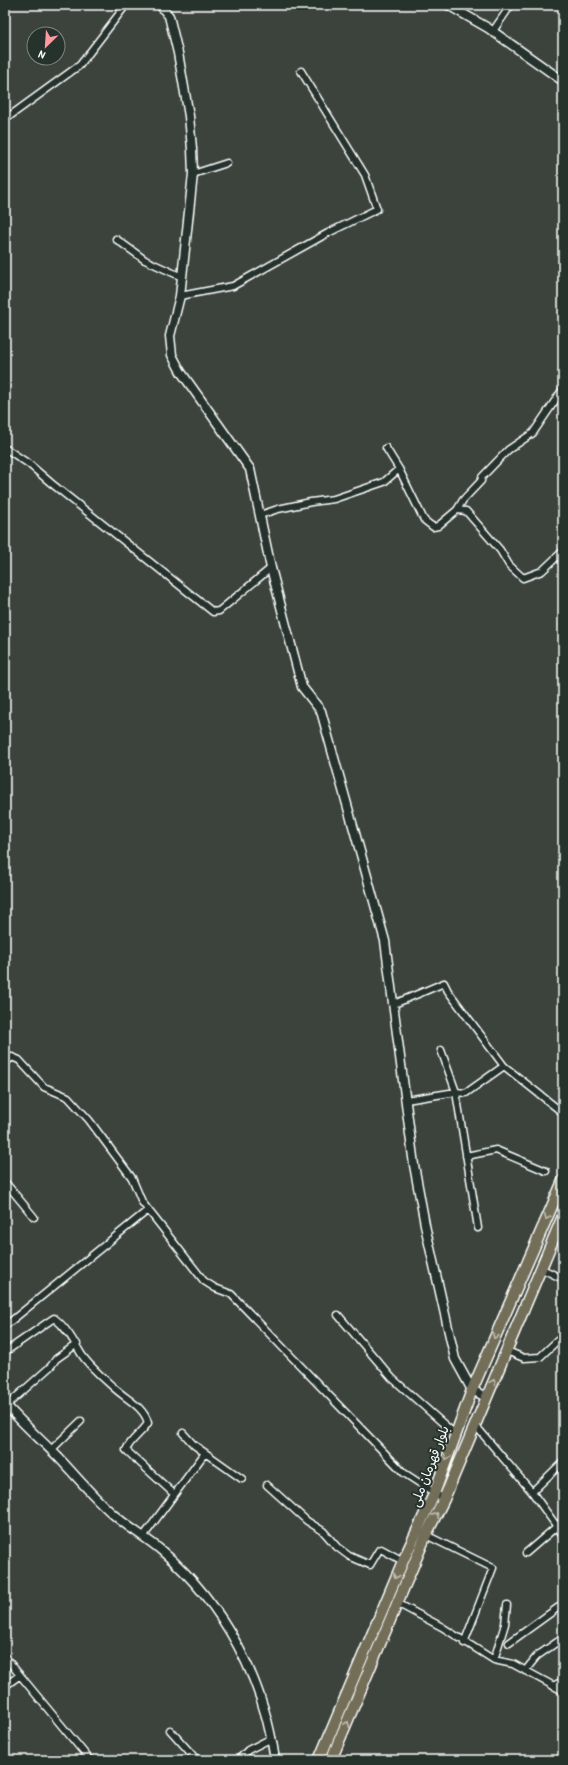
<svg xmlns="http://www.w3.org/2000/svg" width="568" height="1765" font-family="'Patrick Hand','Playpen Sans Arabic',sans-serif">
  <style>
    .lines { fill: none; stroke-linecap: round; stroke-linejoin: round }
    .minor-casing { stroke: #fff; stroke-width: 9 }
    .tertiary-casing { stroke: #fff; stroke-width: 11 }
    .trunk-casing { stroke: #fff; stroke-width: 13 }
    .minor { stroke: #26332d; stroke-width: 6 }
    .tertiary { stroke: #26332d; stroke-width: 8 }
    .trunk { stroke: #726e59; stroke-width: 10 }
    .oneway { stroke: #c0beb4 }
    .labels { text-anchor: middle; stroke-width: 4; stroke-linejoin: round; paint-order: stroke }
    .street-label { font-size: 13px; fill: #fff; stroke: #26332d }
  </style>
  <rect width="100%" height="100%" fill="#3c433c"/>
  <filter id="ink" filterUnits="userSpaceOnUse"><feTurbulence type="fractalNoise" baseFrequency=".025" numOctaves="2"/><feDisplacementMap in="SourceGraphic" scale="8" xChannelSelector="R" yChannelSelector="G"/><feConvolveMatrix kernelMatrix="1 2 1 2 8 2 1 2 1" color-interpolation-filters="sRGB"/></filter>
  <g filter="url(#ink)">
    <g class="lines">
      <defs>
        <path id="minor" d="M493,31L511,5
          M5,115H11L80,65L126,5
          M193,174L227,163
          M116,239L145,260L182,277
          M180,296L233,286L328,233L377,209L365,175L301,71
          M5,448L29,464L51,483L213,612L219,611L271,568
          M386,448L399,469L424,520L433,527L438,526L457,510L466,511L500,550L509,565L523,578L542,571L563,551
          M457,510L463,500L481,481L482,477L508,450L533,433L563,389
          M260,515L278,509L311,502L334,499L384,482L399,469
          M394,1004L444,983L448,991L504,1066L563,1113
          M441,1050L456,1092L478,1228
          M5,1063L12,1057L19,1060L44,1087L68,1097L89,1120L132,1178L142,1202L204,1281L215,1288L231,1294L404,1473L444,1499
          M406,1100L456,1092L466,1093L504,1066
          M466,1156L496,1150L546,1171
          M5,1182L34,1217
          M540,1268L563,1279
          M338,1315L392,1378L455,1434
          M5,1326L148,1210
          M507,1351L524,1358L540,1357L557,1341
          M5,1352L51,1320L54,1318C66,1327 73,1340 80,1352C86,1363 102,1377 112,1386C124,1398 144,1406 148,1423C142,1433 131,1439 126,1450L174,1494
          M6,1406L51,1366L56,1359L77,1344
          M475,1425L532,1492L563,1535
          M183,1433L194,1445L242,1479
          M51,1450L81,1421
          M267,1485L307,1521L323,1531L337,1547L349,1556L370,1565L379,1550L381,1549L403,1561
          M532,1492L563,1462
          M426,1535L493,1568L464,1643
          M143,1537L205,1453
          M526,1553L563,1521
          M397,1603L442,1627L494,1660L513,1664L563,1691
          M509,1643L563,1604
          M5,1657L90,1760
          M494,1660L505,1624L507,1605
          M525,1671L537,1656L563,1638
          M5,1686L20,1675
          M553,1686L563,1681
          M170,1730L197,1760
          M238,1760L248,1750L272,1738"/>
        <path id="tertiary" d="M160,5L169,16L178,53L189,116L192,149L193,174L180,296L170,336L172,355L181,372L250,469L271,568L302,687L321,711L385,941L414,1165L426,1230L455,1359L472,1390L486,1397
          M448,5L488,28L563,81
          M5,1404C22,1423 41,1440 59,1458C77,1477 94,1498 114,1515C129,1528 147,1538 162,1551C224,1604 264,1680 275,1760"/>
        <path id="trunk" d="M319,1760L403,1561L434,1494L472,1390L563,1181
          M331,1760L426,1535L444,1499L563,1216"/>
      </defs>
      <use href="#minor" class="minor-casing"/>
      <use href="#tertiary" class="tertiary-casing"/>
      <use href="#trunk" class="trunk-casing"/>
      <use href="#minor" class="minor"/>
      <use href="#tertiary" class="tertiary"/>
      <use href="#trunk" class="trunk"/>
    </g>
    <defs><path id="oneway-chevron" d="M-2-3.5L2.5 0L-2 3.5" fill="none" stroke-width="1.6" stroke-linecap="round" stroke-linejoin="round"/></defs>
    <g class="oneway">
      <use href="#oneway-chevron" transform="translate(547 1217) rotate(114)"/>
      <use href="#oneway-chevron" transform="translate(495 1336) rotate(114)"/>
      <use href="#oneway-chevron" transform="translate(493 1382) rotate(-66)"/>
      <use href="#oneway-chevron" transform="translate(447 1457) rotate(110)"/>
      <use href="#oneway-chevron" transform="translate(436 1515) rotate(-63)"/>
      <use href="#oneway-chevron" transform="translate(396 1576) rotate(113)"/>
      <use href="#oneway-chevron" transform="translate(347 1724) rotate(-67)"/>
    </g>
  </g>
  <g class="labels">
    <g class="street-label">
      <text transform="translate(429 1466) rotate(-69)" y="5">بلوار قهرمان ملی</text>
    </g>
  </g>
  <rect width="568" height="1765" fill="none" stroke="#26332d" stroke-width="20"/>
  <rect x="10" y="10" width="548" height="1745" fill="none" stroke="#fff" stroke-width="1.5" filter="url(#ink)"/>
  <g transform="translate(46 46) rotate(205)"><circle r="19" fill="#26332d" stroke="#7d8581"/>
  <path d="M0-3L7 15L0 10L-7 15Z" fill="#ff9aa2"/>
  <text y="-6" font-size="11" font-weight="bold" text-anchor="middle" fill="#ffffff">N</text>
  </g>
</svg>
